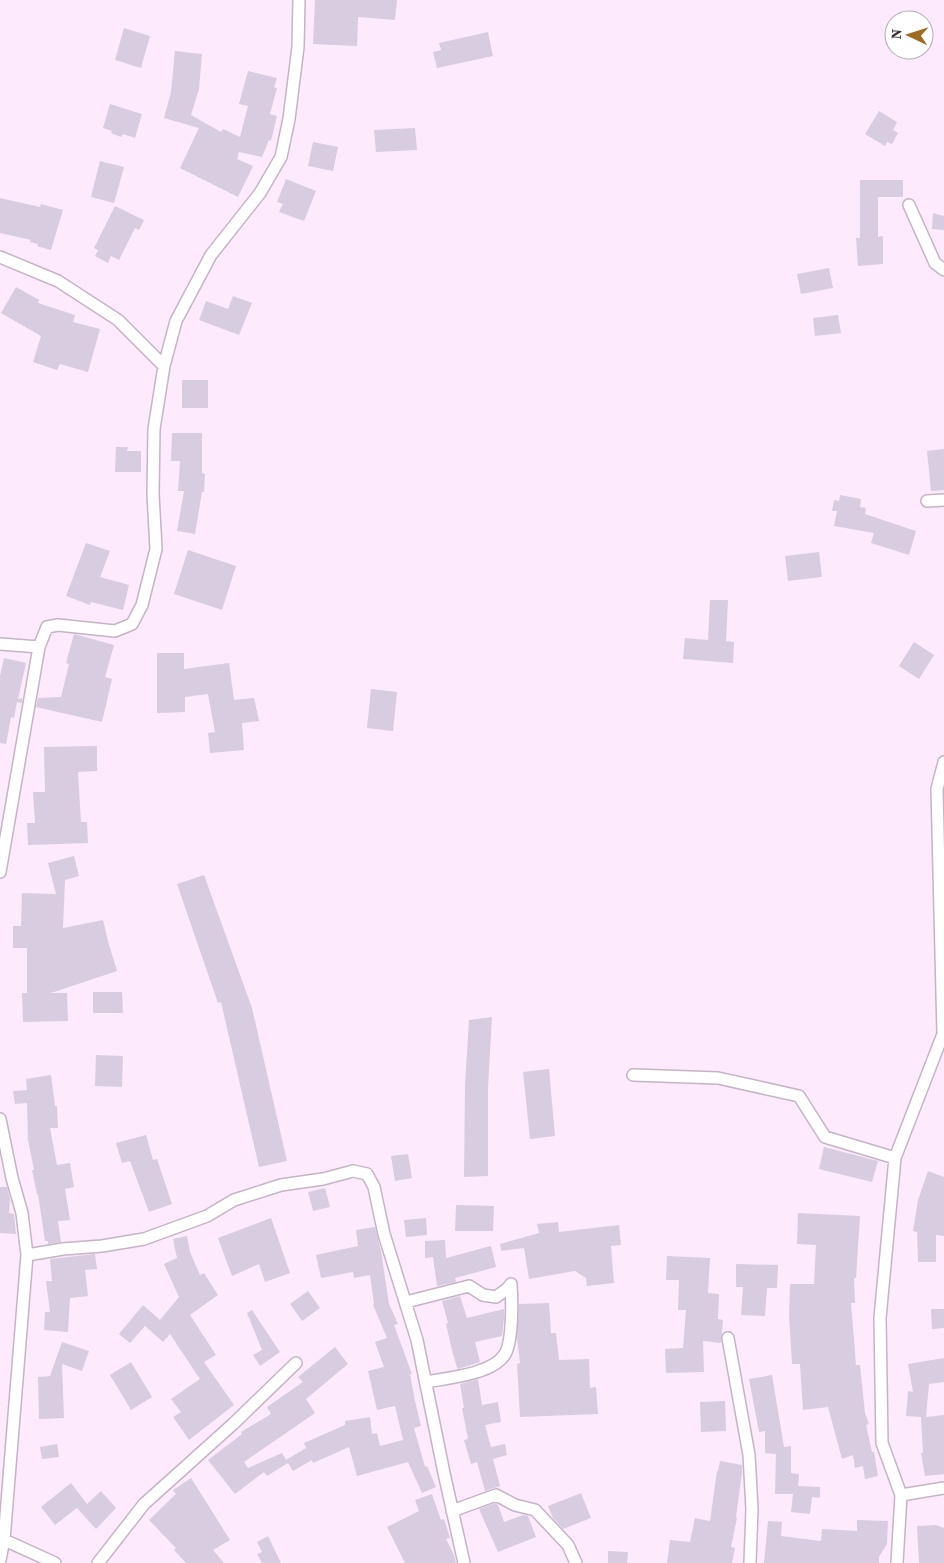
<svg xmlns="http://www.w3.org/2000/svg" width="944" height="1563" font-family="'Source Serif 4',serif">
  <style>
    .building { fill: #d8cce1 }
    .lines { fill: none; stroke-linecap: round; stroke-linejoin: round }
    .minor-casing { stroke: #c5b4c5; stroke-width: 14 }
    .minor { stroke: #fff; stroke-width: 11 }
  </style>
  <rect width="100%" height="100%" fill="#fdeafc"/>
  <path class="building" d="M315,0H397L395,20L358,17L357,46L313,44Z
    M124,28L150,36L141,68L115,60Z
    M488,32L493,56L437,68L433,52L441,50L439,43Z
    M175,51L202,54L199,89L191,115L221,132L223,129L240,137L248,106L239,104L248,71L277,78L274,87L277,88L270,114L277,116L271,141L269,140L262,157L239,152L237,159L253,166L238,197L180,168L199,128L164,118L171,92Z
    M110,104L142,114L135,138L123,134L121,137L111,133L112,131L103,128Z
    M879,111L897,122L893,130L898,133L892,144L887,142L885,146L865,134Z
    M415,128L417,150L376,152L374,130Z
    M313,142L338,147L333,171L308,166Z
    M100,161L124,167L114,203L91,197Z
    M286,179L316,191L304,221L279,212L283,204L277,202Z
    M860,180H903V197H878V237L883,236V264L858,266L856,238H860Z
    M0,198L40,207L41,204L63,210L51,250L37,246L38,244L30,242L31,240L0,233Z
    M115,206L144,220L139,230L135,228L119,260L111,256L108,263L95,256L98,250L94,248Z
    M933,213L944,216V230L932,229Z
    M829,268L833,288L801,294L797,274Z
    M16,287L39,300L38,303L75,315L73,322L100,329L88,372L60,364L57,370L33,362L41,336L1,313Z
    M233,296L252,303L239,335L199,320L206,301L228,309Z
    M838,315L841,333L815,336L813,318Z
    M182,380H208V408H182Z
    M172,433H202V473L205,474L204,492H202L195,534L177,531L184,491H178L180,461H171Z
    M116,447H128L127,451H141V472H115Z
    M944,449V490L931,491L927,451Z
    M840,495L861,499L860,507L866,508L865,514L916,531L909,555L871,543L874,533L834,526L837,511H832L834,500L839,501Z
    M86,543L110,551L100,577L129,585L123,610L91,602L90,605L66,596Z
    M188,550L236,566L222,610L174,594Z
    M819,552L822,577L788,581L785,556Z
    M710,600H728L726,641L734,642L733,663L683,659L685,638L708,640Z
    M74,634L114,645L105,677L112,679L102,722L36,707L38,698L61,697L69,664L66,663Z
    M914,642L934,655L919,679L899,666Z
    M157,653H184V669L229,663L234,700L254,698L259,721L242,723L244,750L210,753L208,733L215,732L208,694L185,697V712L157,713Z
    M4,658L26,663L18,699L22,698V703L17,702L14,718L11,717L6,744L0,743V676Z
    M371,689L397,692L393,731L367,728Z
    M97,746V771L78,772L81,822H87L88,843L28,845L27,823H35L33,792H45L44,747Z
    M74,856L79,876L65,880L63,928L103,920L109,945L117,971L51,993H67L68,1021L23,1022L22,993H27V948H13V926H21L22,893L56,894L48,863Z
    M204,875L252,1008L287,1161L259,1167L221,1002L218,1003L177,884Z
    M93,992H122L123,1013H93Z
    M492,1017L488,1087V1176L464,1177L465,1085L469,1020Z
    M96,1055L123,1056L122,1087L95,1086Z
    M549,1069L555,1136L530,1139L523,1072Z
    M51,1075L55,1106H57L58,1128H50L57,1165L70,1163L74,1187L65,1189L70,1220L58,1221L61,1242L48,1244V1241H45L38,1194H37L32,1170H34L28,1140L27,1103L15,1104L13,1091L27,1090L26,1079Z
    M146,1135L153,1160L157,1159L172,1204L149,1212L130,1161L122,1163L116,1143Z
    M824,1147L878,1161L872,1182L819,1169Z
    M408,1154L412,1178L395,1181L391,1156Z
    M928,1171L944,1177V1236L936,1235V1262H918L917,1232L913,1231L918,1200Z
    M0,1187H7L10,1199L9,1213L14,1214L16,1234L0,1233Z
    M325,1188L330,1207L313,1211L308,1192Z
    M456,1205L494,1206L493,1231H455Z
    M798,1213L860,1216L856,1278H854L855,1303H851L854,1339L856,1365H860L865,1413L869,1424L866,1425L872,1452H874L878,1476L865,1479L863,1466L855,1468L853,1455L842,1459L828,1407L803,1410L800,1364H792L789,1315L790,1284H814L816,1245L797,1244Z
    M271,1218L290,1273L265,1282L259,1264L232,1276L218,1238Z
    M426,1218L427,1235L406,1237L404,1220Z
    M558,1222L559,1232L619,1225L621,1245L611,1246L614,1283L587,1286L586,1278L575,1271L529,1279L524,1248L501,1251L500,1244L539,1233L537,1224Z
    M375,1227L381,1251L389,1304L398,1324L394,1325L412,1374H410L415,1401L421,1426L414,1428L425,1467L427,1466L436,1487L422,1493L408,1462L357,1476L349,1447L313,1463L312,1460L293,1471L286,1460L306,1448L304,1443L345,1425V1421L370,1417L372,1434L377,1433L380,1446L403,1440L395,1406L377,1410L368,1371L384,1367L375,1342L387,1338L373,1305L374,1304L370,1275L354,1278L353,1272L321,1278L316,1255L358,1246L356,1230Z
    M187,1236L190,1252L200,1275L204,1273L218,1295L190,1315L216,1355L204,1362L234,1405L189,1440L173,1417L181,1412L171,1399L200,1379L170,1334L163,1342L145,1326L130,1343L119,1334L143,1305L160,1320L179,1297L164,1264L177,1258L173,1239Z
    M445,1240L446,1258L491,1246L496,1267L455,1278L456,1282L437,1286L433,1257L425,1258V1241Z
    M95,1254L97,1269L85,1270L88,1296L70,1298L68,1332L44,1330L45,1312H50L46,1281H52L50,1259Z
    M667,1256L710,1258L708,1293L719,1294L718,1319L723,1320L721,1343L703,1341L704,1372L666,1373L665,1349L683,1348L686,1310H678L679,1280H666Z
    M736,1264L778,1265L777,1288H767L765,1316L741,1315L743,1287H736Z
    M308,1291L320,1308L302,1321L290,1304Z
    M460,1296L467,1318L504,1309V1319L502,1336L475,1342L480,1362L458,1369L457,1368L452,1350L446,1324L448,1323L442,1301Z
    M549,1303L551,1333H556L559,1360L589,1359L590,1388L596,1387L598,1414L520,1417L517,1364L520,1363L517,1338L519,1304Z
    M931,1309H944V1328L932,1329Z
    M252,1310L280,1352L260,1366L253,1355L262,1350L247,1313Z
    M62,1342L89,1351L82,1371L62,1364L64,1418L39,1419L38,1377L50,1376Z
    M335,1347L348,1364L306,1399L315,1413L244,1462L248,1468L282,1453L288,1463L267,1476L264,1472L235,1494L208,1460L242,1434L241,1432L271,1414L267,1407L303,1382L298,1377Z
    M944,1358V1382L929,1384L926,1417L944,1415V1474L925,1476L921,1453H923L921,1417L906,1416L908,1391L913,1392L908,1364Z
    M131,1362L152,1397L131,1410L110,1375Z
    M772,1375L784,1447L791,1446V1473L799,1474L798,1486L820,1487V1498L812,1497L810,1514L791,1512L793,1494H775L776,1454L765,1453V1431L759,1432L749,1379Z
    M478,1379L482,1405L498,1402L501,1422L485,1425L491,1447L505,1444L507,1455L493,1459L500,1486L485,1491L477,1462L471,1464L464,1440L468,1439L462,1408H464L460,1384Z
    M725,1401L726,1431L701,1432L700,1402Z
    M57,1444L59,1457L42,1459L40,1447Z
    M720,1461L742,1465V1472L736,1517L737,1518L731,1547L735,1548L732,1563H667L670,1540L690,1542L695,1518L710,1521L717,1471H718Z
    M191,1478L230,1540L213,1550L224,1563H186L174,1550L176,1548L149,1520L176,1494L173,1490Z
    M71,1483L87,1504L101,1491L116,1508L96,1529L77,1508L55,1525L41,1507Z
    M581,1493L591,1518L563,1529L553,1518L548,1506Z
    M432,1494L441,1520L444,1519L450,1538L446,1539L454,1555L456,1563H405L387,1527L419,1511L415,1500Z
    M495,1503L498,1505L504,1522L523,1515L528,1516L536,1537L498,1552L479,1509Z
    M857,1520L888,1521L887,1544L879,1557V1563H764L768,1521L782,1522L781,1536L821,1541L822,1529L857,1531Z
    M936,1525L944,1528V1563H919L917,1526Z
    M268,1536L281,1563H262L257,1554L262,1552L257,1542Z
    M608,1551L628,1552L627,1563H608Z"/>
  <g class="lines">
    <defs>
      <path id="minor" d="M909,205L935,263L944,270
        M0,257L58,281L118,320L164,366
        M927,501L944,500
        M0,644L39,647
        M0,872L39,647L47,627L58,625L115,631L132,624L142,605L156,549L153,494L154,429L164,366L176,321L211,255L260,193L281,157L289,119L298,47L299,0
        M633,1075L718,1078L799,1096L825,1137L895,1158
        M0,1119L12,1178L22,1213L27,1255L4,1540L0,1560
        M27,1255L63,1249L102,1246L144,1239L207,1216L234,1200L281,1185L323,1179L353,1171L367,1174L374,1187L384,1234L417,1340L444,1473L464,1563
        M406,1302L469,1286L483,1295L496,1297L507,1289L511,1284C512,1299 513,1341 505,1354C493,1374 448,1378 426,1382
        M728,1338L749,1455L752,1509L750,1563
        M901,1495L944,1488
        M452,1511L496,1495L515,1505L535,1510L568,1545L576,1563
        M0,1538L55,1563
        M98,1563L144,1504L233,1424L296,1363
        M897,1563L901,1495L882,1443L880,1318L895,1158L943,1034L937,789L944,762"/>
    </defs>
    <use href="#minor" class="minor-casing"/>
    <use href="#minor" class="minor"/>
  </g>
  <g transform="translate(909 35) rotate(274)"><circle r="24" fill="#ffffff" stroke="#b0adb0"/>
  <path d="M0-4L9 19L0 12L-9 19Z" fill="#9f6a22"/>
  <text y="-8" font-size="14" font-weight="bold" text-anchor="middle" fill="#393239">N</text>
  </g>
</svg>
